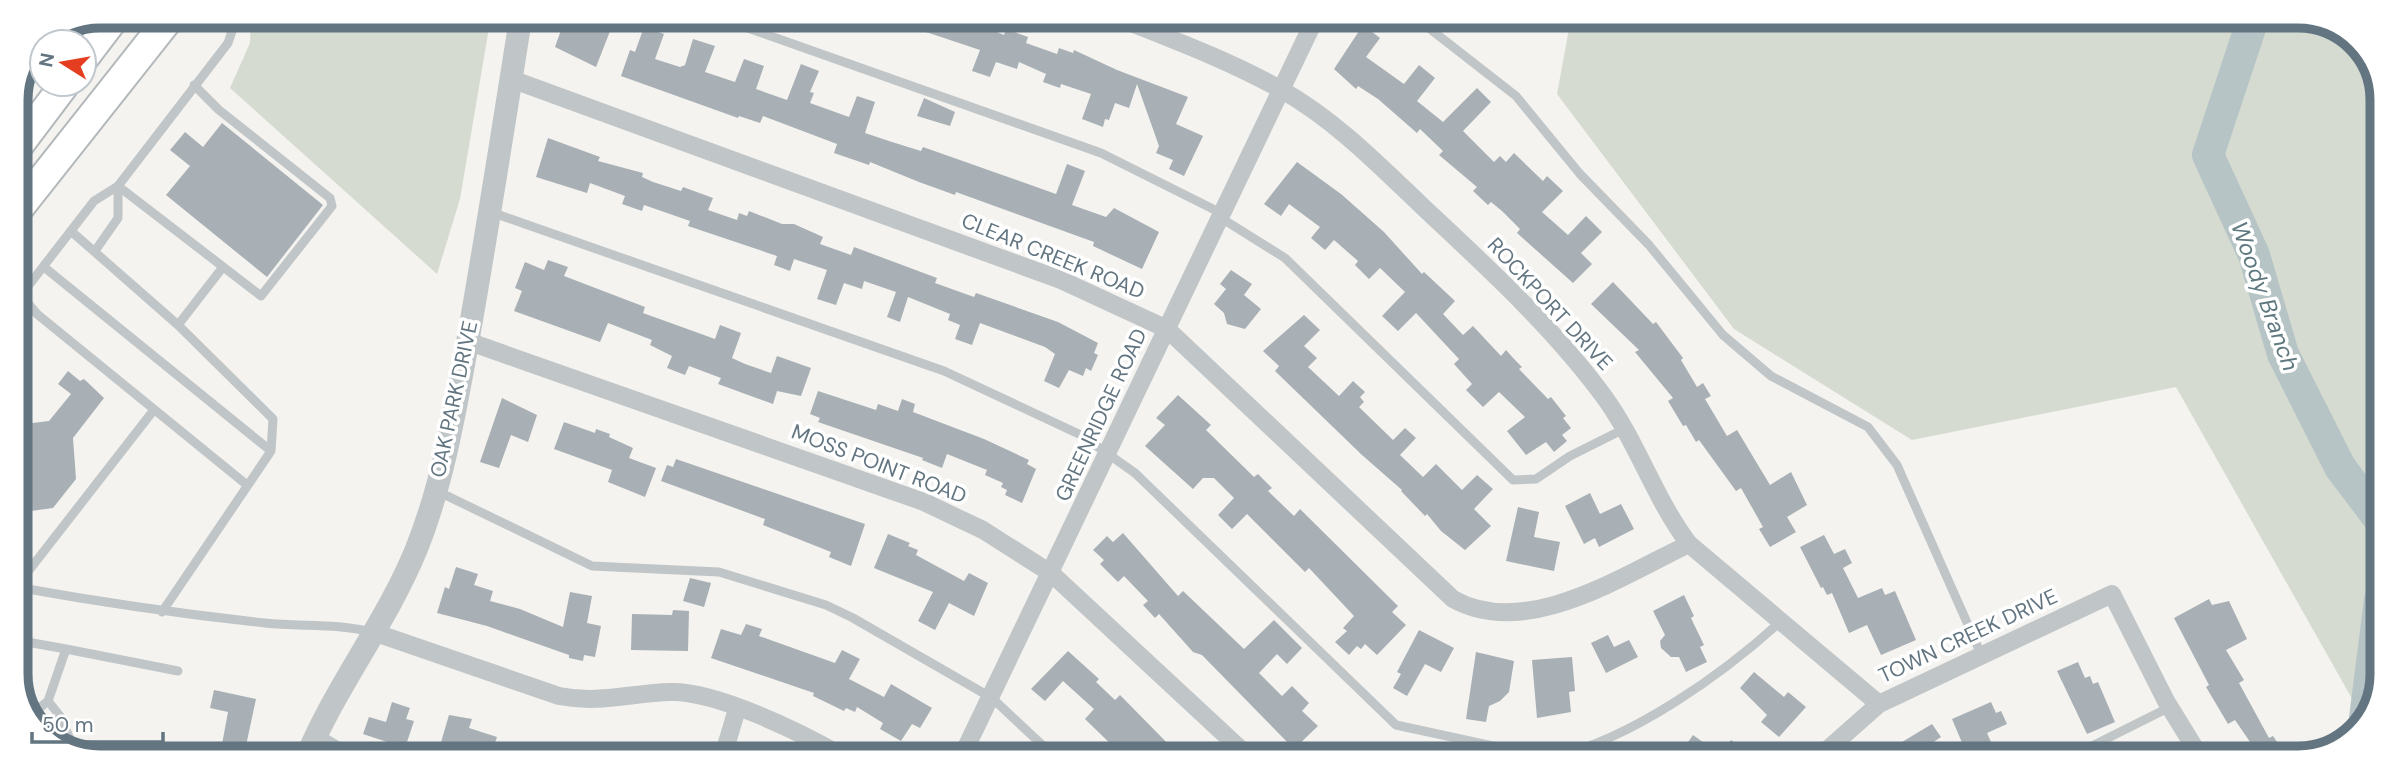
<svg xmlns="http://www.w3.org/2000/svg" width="2398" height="774" font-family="'DM Sans',sans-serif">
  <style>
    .green { fill: #d5dbd0 }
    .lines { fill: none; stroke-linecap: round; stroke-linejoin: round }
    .river { stroke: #b6c4c6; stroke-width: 32 }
    .building { fill: #a8b0b5 }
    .primary-casing { stroke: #b3b8bb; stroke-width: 32 }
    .service { stroke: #c0c5c7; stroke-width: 9 }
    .minor { stroke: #c0c5c7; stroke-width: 18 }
    .tertiary { stroke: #c0c5c7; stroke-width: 23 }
    .primary { stroke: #fff; stroke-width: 28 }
    .labels { text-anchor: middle; stroke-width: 7; stroke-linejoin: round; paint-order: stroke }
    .street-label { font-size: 21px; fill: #627581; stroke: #fff }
    .water-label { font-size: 23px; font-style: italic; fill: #5e787f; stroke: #fff }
    .rim { fill: none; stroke: #627581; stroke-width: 9 }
  </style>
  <rect width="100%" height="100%" fill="#f4f3ef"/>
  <path class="green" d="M251,16H491L460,199L437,274L230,88L250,43Z
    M1571,18L2320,19L2365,48L2382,94L2379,696L2364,720L2176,387L1912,440L1734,329L1557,94Z"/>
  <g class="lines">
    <path class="river" d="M2253,19L2208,155L2254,255L2283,354L2340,467L2380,520
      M2365,718L2380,600"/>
  </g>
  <path class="building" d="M566,16H616L596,67L555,47Z
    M928,17H975L973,22L1004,35L1006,29L1028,37L1026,43L1057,54L1059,48L1073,53L1074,50L1117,70L1188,97L1176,124L1203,136L1184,176L1169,169L1173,160L1156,153L1159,146L1137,84L1129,108L1115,103L1109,120L1105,119L1103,127L1082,119L1091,94L1061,84L1060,88L1043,82L1046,74L1019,62L1017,69L996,62L990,77L972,71L980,50L923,31Z
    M1363,25L1380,38L1366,57L1404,84L1419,65L1435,78L1417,101L1443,122L1477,88L1491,102L1463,131L1494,162L1500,156L1506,162L1514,153L1543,181L1547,176L1563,191L1542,212L1568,235L1586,216L1602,232L1581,253L1592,264L1573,283L1517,233L1520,229L1502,211L1491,202L1488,205L1473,191L1477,187L1439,155L1443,151L1420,129L1417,133L1378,99L1358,86L1356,89L1334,69Z
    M644,27L664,34L655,59L680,67L685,65L693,39L715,46L705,72L735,82L744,59L764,66L756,89L787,100L801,64L819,71L810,92L814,93L810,103L849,117L857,96L875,102L865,133L892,142L921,151L923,147L1056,194L1067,164L1085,171L1072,205L1106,217L1114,208L1159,232L1142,269L1093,246L1094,242L956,192L955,195L919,182L870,162L869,165L834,153L837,144L763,116L760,123L739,116L738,118L621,76L630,50L635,52Z
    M924,98L955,112L950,126L917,116Z
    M222,123L323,205L267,277L166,195L190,166L170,150L185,132L203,147Z
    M548,138L600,157L598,161L643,173L642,177L653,182L681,191L683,187L713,198L708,210L737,220L739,213L747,216L749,211L782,224H794L823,237L820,244L851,255L854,247L937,278L935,283L974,297L976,293L1058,322L1098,343L1094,353L1098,355L1091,371L1086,368L1083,376L1069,370L1059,388L1044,381L1055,354L1045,347L980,323L972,345L955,339L960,325L948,320L950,314L908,297L900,322L887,317L896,292L864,281L862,289L844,283L836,305L817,299L827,270L794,259L790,271L774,265L777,256L688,226L690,221L644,205L642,211L622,204L625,196L590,183L587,193L536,177Z
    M1297,162L1341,194L1384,232L1422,274L1424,272L1455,301L1443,314L1463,335L1473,326L1501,356L1506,350L1515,360L1522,367L1519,369L1548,399L1551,397L1566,416L1563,418L1571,428L1562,435L1567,441L1554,452L1546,442L1526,455L1507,431L1525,417L1499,392L1483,407L1466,390L1472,384L1454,364L1459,359L1416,313L1398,331L1382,316L1405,292L1380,268L1369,279L1355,265L1358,261L1334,240L1325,250L1311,238L1320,227L1289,204L1281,216L1264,204Z
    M548,260L568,267L564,276L645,307L643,313L715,339L720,325L741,333L732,358L745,364L771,373L777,356L811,368L801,396L777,391L773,404L718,384L721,378L689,366L685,375L667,368L672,356L650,345L652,340L608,323L600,342L514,311L522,291L515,288L525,262L544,270Z
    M1231,270L1252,284L1244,295L1261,309L1245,329L1227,324L1224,313L1214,304L1226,289L1220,284Z
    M1613,282L1653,324L1656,322L1683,358L1681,360L1697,387L1703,383L1711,396L1705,399L1727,436L1737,430L1770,485L1791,472L1807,505L1787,517L1796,532L1770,547L1759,529L1763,527L1741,488L1736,491L1699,440L1696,442L1686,425L1683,426L1668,401L1673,398L1635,352L1639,350L1591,304Z
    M1304,315L1320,330L1304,346L1317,358L1308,367L1339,396L1353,381L1365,392L1360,397L1364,402L1359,407L1393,440L1405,428L1416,438L1400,455L1423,477L1436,464L1462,490L1477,475L1493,489L1474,509L1491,526L1465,550L1441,531L1427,514L1425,516L1401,491L1402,490L1362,455L1275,371L1279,366L1263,351Z
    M68,371L80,381L84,379L104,398L73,438L76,479L53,508L16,513V425L49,421L71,394L58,384Z
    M818,391L876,410L878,404L898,411L902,399L915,404L913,412L984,439L1029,460L1027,464L1036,469L1022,503L1005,495L1007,490L1001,487L1003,483L985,475L987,470L947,454L942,468L922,460L923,458L818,422L820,418L810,414Z
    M1178,395L1211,425L1206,430L1254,477L1258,474L1272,488L1268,491L1294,516L1300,509L1398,606L1392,612L1406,625L1377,655L1365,644L1361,649L1357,646L1349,655L1335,642L1347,631L1343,628L1354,616L1309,568L1305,572L1247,514L1232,529L1218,515L1234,498L1214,478H1203L1193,489L1145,446L1165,425L1156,418Z
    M502,398L537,415L528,442L511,435L499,468L480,462Z
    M564,422L595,433L596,429L610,434L609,437L633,448L629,458L656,468L645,497L608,482L612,470L554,449Z
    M676,459L865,524L851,566L829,557L831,552L763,525L765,519L661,481L667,465L673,467Z
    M1590,493L1600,514L1621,504L1634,529L1599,547L1595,538L1584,544L1565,506Z
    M1518,507L1539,512L1534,537L1560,542L1554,571L1506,561Z
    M1123,533L1178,596L1183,591L1244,649L1274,620L1302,648L1287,664L1277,654L1259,673L1282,696L1292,686L1309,703L1302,711L1318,726L1294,749L1202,655L1193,652L1159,614L1155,618L1143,605L1148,601L1124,576L1118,582L1100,564L1104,560L1093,550L1107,536L1113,542Z
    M888,534L910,543L908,546L918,550L916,555L964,581L969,573L988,583L974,616L949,603L935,630L918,621L933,592L874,568Z
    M1824,535L1834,554L1845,549L1852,563L1843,568L1858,598L1882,588L1885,595L1895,591L1916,640L1881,655L1867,625L1849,633L1832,593L1827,595L1823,587L1821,588L1800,547Z
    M456,567L478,574L474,585L493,591L490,601L520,609L563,627L570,592L592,596L587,623L601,626L595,657L584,655L583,661L569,658V655L487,626L437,613L445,587L449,589Z
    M690,578L711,583L704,607L683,601Z
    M1684,595L1694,616L1691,618L1704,645L1700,647L1707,662L1686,672L1679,657H1671L1661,648L1660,641L1665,635L1653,611Z
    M2209,599L2212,605L2229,601L2247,639L2226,650L2244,680L2239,683L2269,738L2273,736L2288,758H2261L2235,720L2228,724L2206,687L2209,685L2174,618Z
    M673,610L689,611L688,651L631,650L632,614L672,615Z
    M746,624L762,629L759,636L835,663L842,650L860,659L849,679L884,697L891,684L932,708L920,728L912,724L901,741L880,729L883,723L857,707L855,712L846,708L844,711L813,696L814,693L711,658L721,629L741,635Z
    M1419,630L1454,648L1441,672L1425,664L1407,696L1393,688L1401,674L1397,672Z
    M1608,635L1614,647L1629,640L1638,657L1606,673L1591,643Z
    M1068,651L1099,679L1096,682L1115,700L1120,695L1181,757H1124L1085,719L1094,709L1063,681L1045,701L1031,689Z
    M1476,652L1514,661L1509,692L1500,701L1489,706L1486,722L1466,719Z
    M1572,657L1575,691L1569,692L1571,712L1537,718L1532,660Z
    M2078,662L2085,678L2090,676L2093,684L2098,682L2115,722L2087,734L2057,671Z
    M1754,672L1784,697L1788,692L1806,707L1779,737L1761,722L1767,715L1740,688Z
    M214,690L256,699L244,755H220L228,712L210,708Z
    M392,702L410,708L406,719L414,721L405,748L363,734L369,717L386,722Z
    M1991,702L1996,713L2001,711L2007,724L1987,733L1998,758H1977L1970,742L1963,745L1952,719Z
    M449,715L472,719L469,728L497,737L491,755L464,747L461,756L439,749Z
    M1932,724L1941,737L1932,743L1941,758H1898L1892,748Z
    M1693,735L1721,755L1731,740L1757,758L1689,757L1681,752Z"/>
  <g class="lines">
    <defs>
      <path id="primary" d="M84,58L116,16
        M16,149L65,84
        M16,212L171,16"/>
    </defs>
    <use href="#primary" class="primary-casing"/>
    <path class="service" d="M717,17L1101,153L1223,214
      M1416,18L1516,96L1580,174L1649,245L1723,335L1771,376L1868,427L1897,465L1981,654
      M194,85L219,110L330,198L332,206L261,296L118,186L228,43L237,16
      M491,212L944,371L1081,435L1135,473L1396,725L1544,757
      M1221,218L1285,258L1513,480L1536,479L1570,456L1624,429
      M72,232L178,325L273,419L271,451L162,612
      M95,251L118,218V186
      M44,267L271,451
      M16,289L37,314L247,485
      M22,294L94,201L118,186
      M178,325L223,267
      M437,491L592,566L719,572L826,605L853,618L992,698L1055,757
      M16,587C99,602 181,614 265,623C300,627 337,623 371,632
      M16,587L153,411
      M16,640L66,649L48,701L60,716L77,755
      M66,649L178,671
      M30,716L48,701
      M317,733L355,756
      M1554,757C1631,739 1722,675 1780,622
      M2068,758L2170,707"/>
    <path class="minor" d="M1116,17C1171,39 1228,60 1280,89C1334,119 1379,165 1423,207C1486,266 1554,328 1605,398C1638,444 1655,499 1689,544L1879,704
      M511,79L1061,280L1167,329L1453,599C1526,640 1622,576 1689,544
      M467,341L924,502L983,530L1052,574L1249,757
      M376,633L559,696C600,704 631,693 671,692C717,691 802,733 842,756
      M723,756L737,709
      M962,756L1316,17
      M1818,758L1879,704L2112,594L2166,701L2201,758"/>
    <path class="tertiary" d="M307,756C337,684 386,623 416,550C443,483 455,411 468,340C487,232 504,124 521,16"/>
    <use href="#primary" class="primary"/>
  </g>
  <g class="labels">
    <g class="street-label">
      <text transform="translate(1053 256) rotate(22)" y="7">CLEAR CREEK ROAD</text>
      <text transform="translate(1550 304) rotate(47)" y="7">ROCKPORT DRIVE</text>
      <text transform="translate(454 399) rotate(-78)" y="7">OAK PARK DRIVE</text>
      <text transform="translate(1101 415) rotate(-65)" y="7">GREENRIDGE ROAD</text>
      <text transform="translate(879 464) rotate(21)" y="7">MOSS POINT ROAD</text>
      <text transform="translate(1968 636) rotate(-25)" y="7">TOWN CREEK DRIVE</text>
    </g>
    <g class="water-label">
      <text transform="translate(2265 296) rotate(70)" y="8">Woody Branch</text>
    </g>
  </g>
  <path d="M0 0H2398V774H0ZM100 28H2298A72 72 0 0 1 2370 100V674A72 72 0 0 1 2298 746H100A72 72 0 0 1 28 674V100A72 72 0 0 1 100 28Z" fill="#fff" fill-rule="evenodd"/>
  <path class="rim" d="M100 28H2298A72 72 0 0 1 2370 100V674A72 72 0 0 1 2298 746H100A72 72 0 0 1 28 674V100A72 72 0 0 1 100 28Z"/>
  <g transform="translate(63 63) rotate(281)"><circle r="33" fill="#ffffff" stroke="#c0c8cd" stroke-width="2"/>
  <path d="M0-5L12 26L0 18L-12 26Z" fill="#e43d1f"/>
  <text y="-10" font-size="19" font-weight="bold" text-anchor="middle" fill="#627581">N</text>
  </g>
  <path d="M32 732v10h131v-10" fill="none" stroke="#627581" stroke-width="3.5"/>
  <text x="42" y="732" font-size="21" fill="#627581" stroke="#ffffff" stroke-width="5" paint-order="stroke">50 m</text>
</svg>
